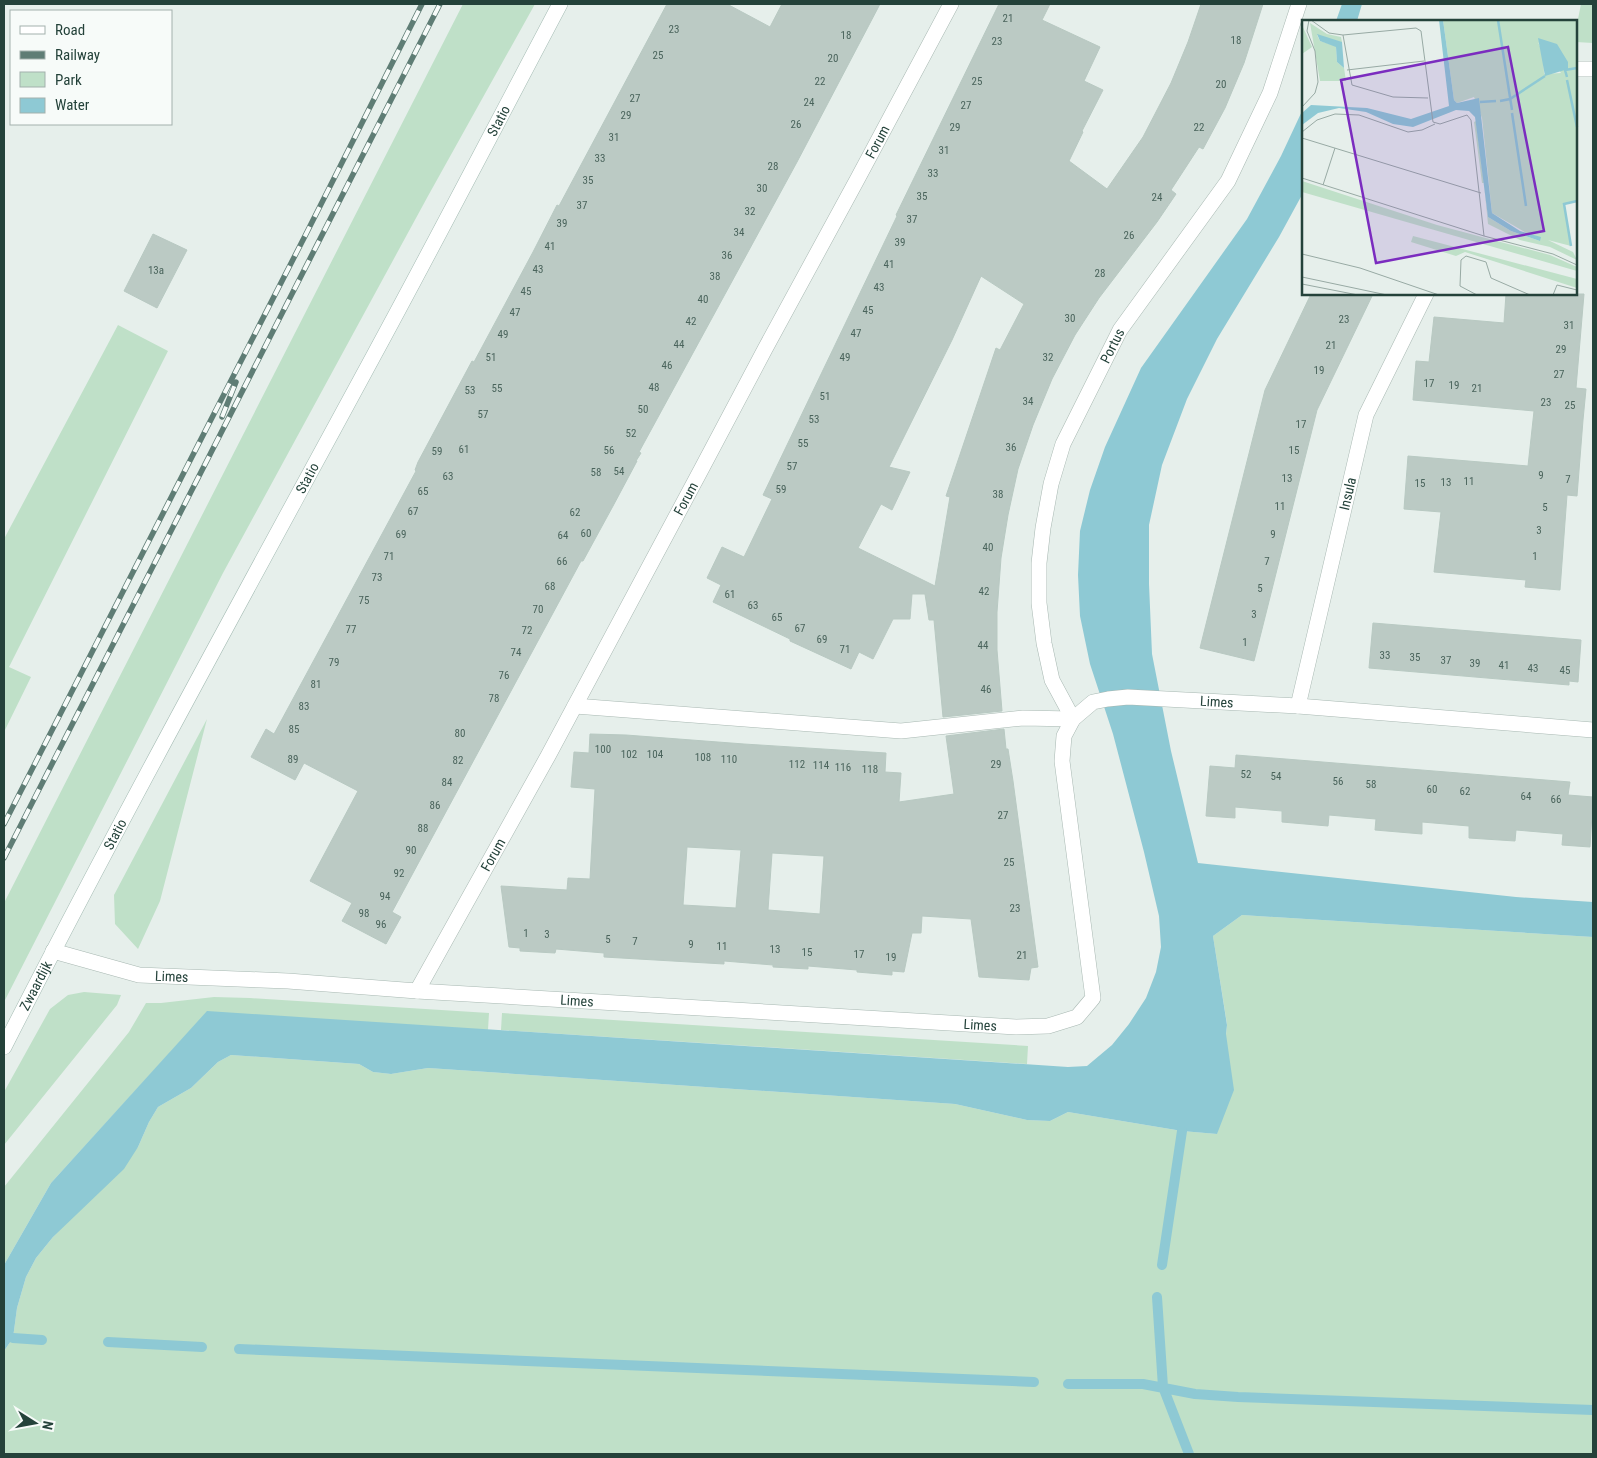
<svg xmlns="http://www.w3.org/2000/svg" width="1597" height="1458" font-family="'Roboto Condensed',sans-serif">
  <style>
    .green { fill: #bfe0c8 }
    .water { fill: #8ec9d4 }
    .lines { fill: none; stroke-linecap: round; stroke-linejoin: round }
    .stream { stroke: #8ec9d4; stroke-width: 10 }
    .building { fill: #bbcac4; stroke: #b8c9c2; fill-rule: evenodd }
    .street-casing { stroke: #a8b8b2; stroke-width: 16 }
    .secondary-casing { stroke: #a4bbb3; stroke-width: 16 }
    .street { stroke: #fff; stroke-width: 15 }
    .secondary { stroke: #fff; stroke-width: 15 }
    .rail-casing { stroke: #5f7d75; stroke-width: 5.5 }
    .rail { stroke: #f7fbf9; stroke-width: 4; stroke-dasharray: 11; stroke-linecap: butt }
    .labels { text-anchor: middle; stroke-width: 5; stroke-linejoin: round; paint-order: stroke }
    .number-label { font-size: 11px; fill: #4a645c }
    .street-label { font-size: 14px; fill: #24423a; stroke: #f7fbf9 }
    .inset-river { fill: none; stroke: #8ec9d4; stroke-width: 2.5 }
    .inset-road { fill: none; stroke: #98aaa4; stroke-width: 1 }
    .view { fill: #7b2cbf; fill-opacity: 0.15; stroke: #7b2cbf; stroke-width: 2.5 }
    .inset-edge { fill: none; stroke: #24423a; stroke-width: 2.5 }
  </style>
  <rect width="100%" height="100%" fill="#e6efeb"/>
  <path class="green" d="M463,4H535L428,196L223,573L4,1002V903Z
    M1581,4H1593V43L1576,42V29Z
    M118,325L168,351L9,667L31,677L4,732V539Z
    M207,719L160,901L138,949L115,924L114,895Z
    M1242,915L1593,937V1454H4V1351L13,1338L17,1308L26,1277L36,1258L53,1237L138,1147L149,1122L158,1107L191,1088L218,1062L231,1055L359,1064L373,1072L391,1074L428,1068L955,1104L1027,1120L1050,1121L1068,1112L1182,1131L1217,1134L1227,1024L1213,936Z
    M84,992L121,995L117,1005L4,1145V1092L50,1009L68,995Z
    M214,997L250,998L489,1013L488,1030L207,1012L51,1183L4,1265V1187L129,1032L146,1003H161Z
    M502,1013L1028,1046L1027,1064L501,1030Z"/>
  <path class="water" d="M1342,4H1362L1357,21H1336Z
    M1303,109V193L1279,237L1217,339L1187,399L1162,465L1149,525V584L1152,654L1171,751L1198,863L1516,897L1593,902V937L1242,915L1213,936L1227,1025L1226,1034L1234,1090L1217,1134L1182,1131L1068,1112L1050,1121L1027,1120L955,1104L428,1068L391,1074L373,1072L359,1064L231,1055L218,1062L191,1088L158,1107L149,1122L138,1147L124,1169L53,1237L36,1258L26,1277L17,1308L13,1338L4,1351V1265L51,1183L207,1011L1068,1067L1087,1066L1112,1045L1129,1024L1146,998L1156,972L1161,947L1159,916L1144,852L1113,734L1090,664L1080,616L1078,575L1080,531L1090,490L1105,447L1141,368L1247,219L1281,156Z"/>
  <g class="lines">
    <path class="stream" d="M1162,1265L1182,1131
      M1157,1297L1163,1387L1189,1454
      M13,1338L42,1340
      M108,1342L202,1347
      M239,1349L1034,1382
      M1068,1384H1143L1195,1394L1238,1397L1593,1410"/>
  </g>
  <path class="building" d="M667,4H727L770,27L782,4H880L797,162L639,452L641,453L636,461H637L613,506L583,561H581L392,912L401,917L386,944L342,921L352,903L310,881L358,791L304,763L295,780L251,757L266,729L274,734L416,471L415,470L418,462L472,361L474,362L533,252L557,205L559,206Z
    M999,4H1050L1042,20L1100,47L1084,81L1103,90L1082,131L1083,132L1069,161L1107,189L1143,137L1171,83L1188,42L1201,4H1263L1244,63L1225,108L1203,149L1199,147L1171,190L1176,194L1157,222L1099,298L1075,335L1052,379L1033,425L1018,469L1008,515L1001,558L997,612V650L1002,711L943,717L934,620H929L925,594H912L910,619H893L873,659L859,652L851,669L790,641V639L713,602L721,585L707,578L722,547L744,557L772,499L763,495L897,216L896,215ZM981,276L1024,304L1000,350L996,348L946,496L950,497L935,586L858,548L881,504L892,510L910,472L889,467L952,340Z
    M153,234L187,250L157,308L124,291Z
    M1311,294H1373L1317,410L1254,661L1200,648L1265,390Z
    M1506,294L1543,296L1544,294H1584L1576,388L1586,389L1583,420L1577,496L1567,495L1560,590L1525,587L1526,580L1434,572L1441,512L1404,509L1408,456L1528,466L1534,411L1413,400L1416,361L1429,362L1434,317L1504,323Z
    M1373,623L1581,640L1578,682L1569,681V685L1369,668Z
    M1004,729L1006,749H1008L1013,781L1038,967L1031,968L1029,980L979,977L971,919L922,916L921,933H912L904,972L892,971V975L857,972V970L808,966V969L773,967V965L724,961V964L604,957V953L556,949L555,953L520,951V948L509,947L501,886L567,890L568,878L590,879L595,789L571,787L574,752L589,753L590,734L626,735L744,744L886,753L885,772L901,773L899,802L954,794L946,736ZM687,847L741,850L736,908L683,905ZM772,853L824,856L820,914L768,910Z
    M1236,755L1570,782L1568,795L1593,797L1590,847L1562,845L1563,834L1516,830L1515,841L1469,838V826L1422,822V834L1375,830L1376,819L1352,817L1329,815L1328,826L1282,822V811L1235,807V818L1206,816L1210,766L1235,768Z"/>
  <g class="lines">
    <defs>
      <g id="street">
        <path d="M1576,69H1593"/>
        <path d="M575,706L901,731L1023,718L1073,719"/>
        <path id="s1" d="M1298,706L1366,415L1426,294"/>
        <path id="s2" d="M1073,719L1052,680L1044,643L1039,603V563L1043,528L1051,484L1063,444L1120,330L1228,181L1270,93L1299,4"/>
        <path id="s3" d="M53,951L139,975L288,981L417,991L1016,1027L1048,1026L1077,1017L1093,998L1062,761L1064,736L1073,719L1093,702L1108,699L1128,697L1298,706L1593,730"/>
        <path id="s4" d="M417,991L548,756L702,468L765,349L858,178L951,4"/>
      </g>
      <g id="secondary">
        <path id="s5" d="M4,1047C123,814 249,586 374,355C437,239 498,121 560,4"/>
      </g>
    </defs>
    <use href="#street" class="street-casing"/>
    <use href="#secondary" class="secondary-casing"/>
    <use href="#street" class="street"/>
    <use href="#secondary" class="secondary"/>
    <defs>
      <path id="rail" d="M222,417L236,382
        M4,824L305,236L422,4
        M4,858L440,4"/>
    </defs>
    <use href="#rail" class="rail-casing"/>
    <use href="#rail" class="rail"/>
  </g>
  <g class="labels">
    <g class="number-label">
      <text x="1008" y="22">21</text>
      <text x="674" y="33">23</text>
      <text x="846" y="39">18</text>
      <text x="1236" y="44">18</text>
      <text x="997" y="45">23</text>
      <text x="658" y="59">25</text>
      <text x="833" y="62">20</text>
      <text x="820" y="85">22</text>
      <text x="977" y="85">25</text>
      <text x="1221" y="88">20</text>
      <text x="635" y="102">27</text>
      <text x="809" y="106">24</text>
      <text x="966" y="109">27</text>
      <text x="626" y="119">29</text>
      <text x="796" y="128">26</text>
      <text x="955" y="131">29</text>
      <text x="1199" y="131">22</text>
      <text x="614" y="141">31</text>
      <text x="944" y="154">31</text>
      <text x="600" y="162">33</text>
      <text x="773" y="170">28</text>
      <text x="933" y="177">33</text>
      <text x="588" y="184">35</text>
      <text x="762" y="192">30</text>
      <text x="922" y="200">35</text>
      <text x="1157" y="201">24</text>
      <text x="582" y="209">37</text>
      <text x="750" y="215">32</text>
      <text x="912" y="223">37</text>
      <text x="562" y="227">39</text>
      <text x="739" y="236">34</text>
      <text x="1129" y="239">26</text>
      <text x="900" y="246">39</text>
      <text x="550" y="250">41</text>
      <text x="727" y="259">36</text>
      <text x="889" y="268">41</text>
      <text x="538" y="273">43</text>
      <text x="156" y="274">13a</text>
      <text x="1100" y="277">28</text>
      <text x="715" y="280">38</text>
      <text x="879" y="291">43</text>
      <text x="526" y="295">45</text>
      <text x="703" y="303">40</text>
      <text x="868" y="314">45</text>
      <text x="515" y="316">47</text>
      <text x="1070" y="322">30</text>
      <text x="1344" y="323">23</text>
      <text x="691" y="325">42</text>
      <text x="1569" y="329">31</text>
      <text x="856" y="337">47</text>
      <text x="503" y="338">49</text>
      <text x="679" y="348">44</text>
      <text x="1331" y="349">21</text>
      <text x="1561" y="353">29</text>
      <text x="491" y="361">51</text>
      <text x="845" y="361">49</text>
      <text x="1048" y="361">32</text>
      <text x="667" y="369">46</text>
      <text x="1319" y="374">19</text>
      <text x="1559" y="378">27</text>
      <text x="1429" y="387">17</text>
      <text x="1454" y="389">19</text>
      <text x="654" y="391">48</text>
      <text x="497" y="392">55</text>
      <text x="1477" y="392">21</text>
      <text x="470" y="394">53</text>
      <text x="825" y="400">51</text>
      <text x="1028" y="405">34</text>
      <text x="1546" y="406">23</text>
      <text x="1570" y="409">25</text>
      <text x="643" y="413">50</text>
      <text x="483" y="418">57</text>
      <text x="814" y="423">53</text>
      <text x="1301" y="428">17</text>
      <text x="631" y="437">52</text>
      <text x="803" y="447">55</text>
      <text x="1011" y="451">36</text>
      <text x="464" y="453">61</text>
      <text x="609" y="454">56</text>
      <text x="1294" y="454">15</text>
      <text x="437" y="455">59</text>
      <text x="792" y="470">57</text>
      <text x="619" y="475">54</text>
      <text x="596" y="476">58</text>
      <text x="1541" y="479">9</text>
      <text x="448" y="480">63</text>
      <text x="1287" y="482">13</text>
      <text x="1568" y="483">7</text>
      <text x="1469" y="485">11</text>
      <text x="1446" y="486">13</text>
      <text x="1420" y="487">15</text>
      <text x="781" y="493">59</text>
      <text x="423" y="495">65</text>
      <text x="998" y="498">38</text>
      <text x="1280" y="510">11</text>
      <text x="1545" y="511">5</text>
      <text x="413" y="515">67</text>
      <text x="575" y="516">62</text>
      <text x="1539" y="534">3</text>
      <text x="586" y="537">60</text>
      <text x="401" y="538">69</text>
      <text x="1273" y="538">9</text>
      <text x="563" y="539">64</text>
      <text x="988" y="551">40</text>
      <text x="389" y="560">71</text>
      <text x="1535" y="560">1</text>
      <text x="562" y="565">66</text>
      <text x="1267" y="565">7</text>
      <text x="377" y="581">73</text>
      <text x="550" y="590">68</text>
      <text x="1260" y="592">5</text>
      <text x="984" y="595">42</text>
      <text x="730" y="598">61</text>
      <text x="364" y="604">75</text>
      <text x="753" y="609">63</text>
      <text x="538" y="613">70</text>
      <text x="1254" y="618">3</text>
      <text x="777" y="621">65</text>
      <text x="800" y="632">67</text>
      <text x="351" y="633">77</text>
      <text x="527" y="634">72</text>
      <text x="822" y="643">69</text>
      <text x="1245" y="646">1</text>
      <text x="983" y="649">44</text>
      <text x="845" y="653">71</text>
      <text x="516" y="656">74</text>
      <text x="1385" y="659">33</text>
      <text x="1415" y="661">35</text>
      <text x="1446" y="664">37</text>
      <text x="334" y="666">79</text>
      <text x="1475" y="667">39</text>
      <text x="1504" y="669">41</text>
      <text x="1533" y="672">43</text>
      <text x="1565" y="674">45</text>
      <text x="504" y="679">76</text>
      <text x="316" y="688">81</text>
      <text x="986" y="693">46</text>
      <text x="494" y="702">78</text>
      <text x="304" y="710">83</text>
      <text x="294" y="733">85</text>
      <text x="460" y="737">80</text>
      <text x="603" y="753">100</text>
      <text x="629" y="758">102</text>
      <text x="655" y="758">104</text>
      <text x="703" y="761">108</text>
      <text x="293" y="763">89</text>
      <text x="729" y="763">110</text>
      <text x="458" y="764">82</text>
      <text x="797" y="768">112</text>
      <text x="996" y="768">29</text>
      <text x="821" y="769">114</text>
      <text x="843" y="771">116</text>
      <text x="870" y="773">118</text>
      <text x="1246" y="778">52</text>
      <text x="1276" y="780">54</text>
      <text x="1338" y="785">56</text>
      <text x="447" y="786">84</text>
      <text x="1371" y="788">58</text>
      <text x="1432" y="793">60</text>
      <text x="1465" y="795">62</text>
      <text x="1526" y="800">64</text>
      <text x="1556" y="803">66</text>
      <text x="435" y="809">86</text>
      <text x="1003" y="819">27</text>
      <text x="423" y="832">88</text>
      <text x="411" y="854">90</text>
      <text x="1009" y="866">25</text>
      <text x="399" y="877">92</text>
      <text x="385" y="900">94</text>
      <text x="1015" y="912">23</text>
      <text x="364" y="917">98</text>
      <text x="381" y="928">96</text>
      <text x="526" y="937">1</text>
      <text x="547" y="938">3</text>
      <text x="608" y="943">5</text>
      <text x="635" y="945">7</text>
      <text x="691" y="948">9</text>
      <text x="722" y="950">11</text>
      <text x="775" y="953">13</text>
      <text x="807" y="956">15</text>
      <text x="859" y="958">17</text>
      <text x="1022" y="959">21</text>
      <text x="891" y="961">19</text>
    </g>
    <g class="street-label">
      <text dy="5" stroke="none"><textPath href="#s5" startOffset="1050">Statio</textPath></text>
      <text dy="5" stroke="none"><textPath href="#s4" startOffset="966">Forum</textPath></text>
      <text dy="5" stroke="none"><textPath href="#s2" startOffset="394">Portus</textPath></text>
      <text dy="5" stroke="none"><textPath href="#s5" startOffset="645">Statio</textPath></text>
      <text dy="5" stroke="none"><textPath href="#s1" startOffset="218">Insula</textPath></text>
      <text dy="5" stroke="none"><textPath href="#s4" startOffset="561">Forum</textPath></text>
      <text dy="5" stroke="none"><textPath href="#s3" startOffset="1489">Limes</textPath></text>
      <text dy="5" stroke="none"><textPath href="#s5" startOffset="240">Statio</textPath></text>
      <text dy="5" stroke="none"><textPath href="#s4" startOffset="156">Forum</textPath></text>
      <text dy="5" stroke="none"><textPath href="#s3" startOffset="122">Limes</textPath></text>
      <text dy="5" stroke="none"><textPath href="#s5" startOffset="69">Zwaardijk</textPath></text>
      <text dy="5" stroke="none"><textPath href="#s3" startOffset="528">Limes</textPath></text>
      <text dy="5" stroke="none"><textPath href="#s3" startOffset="932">Limes</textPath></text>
    </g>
  </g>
  <g transform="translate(1302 20)">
    <rect width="275" height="275" fill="#e6efeb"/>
    <path d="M141,0H275V181L262,184L269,226L246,220L271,232L275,240L248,227L218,220L186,204L182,164L186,197L209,211L238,221L190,193L180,98L172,77L155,83L152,80ZM236,22L259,53L242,54L241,33ZM8,3L25,14L39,17L40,22H35L15,15L18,21L34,26L35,42L42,48L44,61H18ZM0,5L10,27L0,34ZM174,101L182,163H180L172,102ZM0,161L135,205L248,235L275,247V251L0,172ZM111,216L275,259V268L163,232L154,236L109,222Z" fill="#bfe0c8" fill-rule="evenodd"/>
    <path d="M137,0H141L152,80L155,83L177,78L190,193L218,211L239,217L238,221L209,211L186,197L173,97L167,91L154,90L111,107L91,104L64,92L37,88L16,93L0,105V93L9,85L65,88L109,99L147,86ZM15,14L40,22L42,48L35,42L34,27L18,21ZM236,18L255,24L266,42V49L243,56Z" fill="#8ec9d4"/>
    <path class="inset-river" d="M196,0L210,90M265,57L263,50L275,48M265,60L275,107M198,81L208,79L243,56M178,82L194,81M210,93L224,186M269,226L262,184L275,181"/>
    <path class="inset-road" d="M9,0L27,13L41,15L114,8L119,11L131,102L138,104L165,95L169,100L182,216M41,15L50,65L91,77L126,78M45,50L122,41M0,87L13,73L16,62L13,31L5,11L7,0M0,112L15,100L33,94L57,95L106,112L120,110L133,104M0,118L179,173M0,158L182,216L251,234L275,245M21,165L33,128M0,234L58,248L137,275M0,257L85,275M0,264L56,275M175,275L158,266L159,240L164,236L184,242L189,258L228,275M251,275L255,265L275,270"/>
    <path class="view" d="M206,27L242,211L74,243L39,60Z"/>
    <rect width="275" height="275" class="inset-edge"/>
  </g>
  <rect width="1597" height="1458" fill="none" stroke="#24423a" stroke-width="10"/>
  <rect x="10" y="10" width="162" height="115" fill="#f7fbf9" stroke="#a3b1ad"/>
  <rect x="20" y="26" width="25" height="8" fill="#ffffff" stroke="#a3b1ad"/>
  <text x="55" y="35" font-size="15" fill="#24423a">Road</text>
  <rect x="20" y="51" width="25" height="8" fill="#5f7d75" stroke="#a3b1ad"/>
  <text x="55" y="60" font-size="15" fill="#24423a">Railway</text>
  <rect x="20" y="72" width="25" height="15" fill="#bfe0c8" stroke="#a3b1ad"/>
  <text x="55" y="85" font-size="15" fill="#24423a">Park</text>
  <rect x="20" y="98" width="25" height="15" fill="#8ec9d4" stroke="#a3b1ad"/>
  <text x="55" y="110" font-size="15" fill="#24423a">Water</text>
  <g transform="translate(35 1423) rotate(101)" stroke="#f7fbf9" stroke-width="4" paint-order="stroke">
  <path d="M0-4L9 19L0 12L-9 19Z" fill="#24423a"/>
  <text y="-8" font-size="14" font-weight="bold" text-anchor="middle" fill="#24423a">N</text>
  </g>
</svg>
